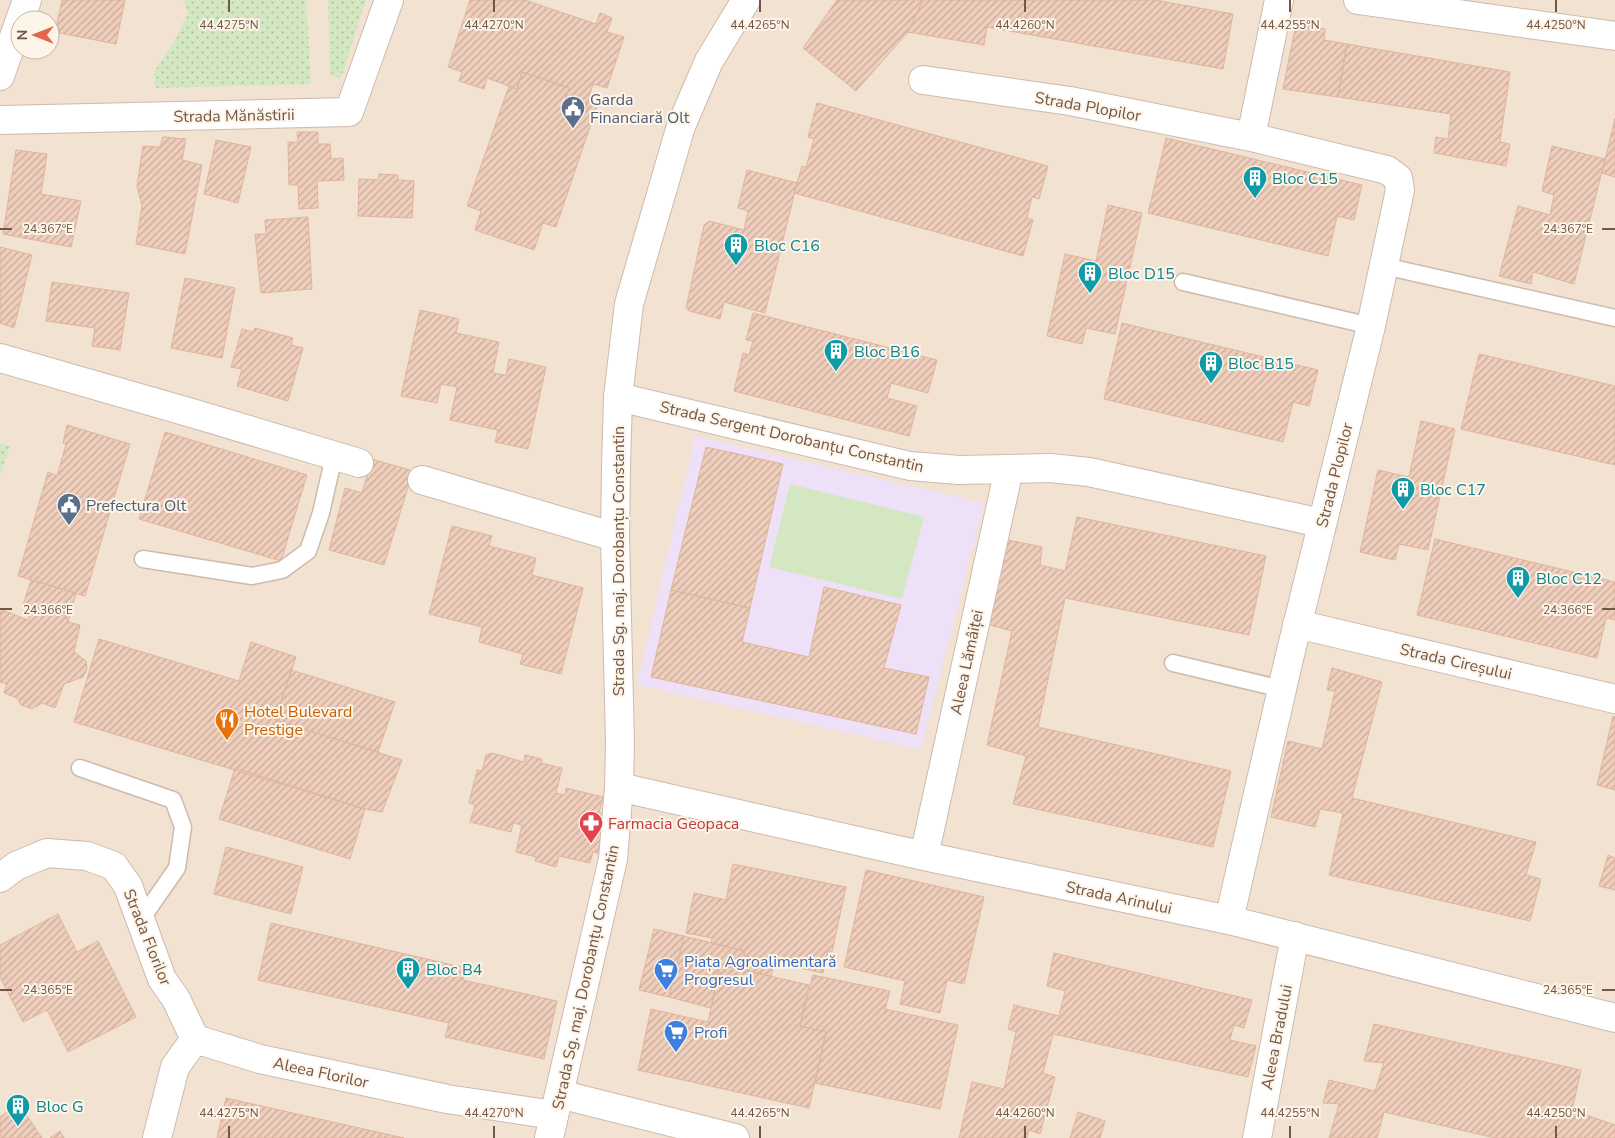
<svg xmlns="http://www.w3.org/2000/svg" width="1615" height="1138" font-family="'Nunito Sans',sans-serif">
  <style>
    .residential { fill: #f2e2d2; fill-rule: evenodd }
    .education { fill: #eee0f7 }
    .grass { fill: url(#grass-dots) }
    .park { fill: #d3e8c2 }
    .building { fill: url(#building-hatch); stroke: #e1b49d }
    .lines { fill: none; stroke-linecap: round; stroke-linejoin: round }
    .lane-casing { stroke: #cebaad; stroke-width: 19 }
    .street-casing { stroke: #cebaad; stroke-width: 30 }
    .secondary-casing { stroke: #d1b9aa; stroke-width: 30 }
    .lane { stroke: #fff; stroke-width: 16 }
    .street { stroke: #fff; stroke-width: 28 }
    .secondary { stroke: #fff; stroke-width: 28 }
    .ticks { fill: none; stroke: #72564a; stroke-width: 2 }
    .labels { text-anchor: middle; stroke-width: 4; stroke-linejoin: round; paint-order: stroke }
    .service-label { font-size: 16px; fill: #4e5e75; stroke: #fef5e9; text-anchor: start }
    .street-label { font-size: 16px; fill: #72564a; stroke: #fef5e9 }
    .culture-label { font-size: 16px; fill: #0d838f; stroke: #fef5e9; text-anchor: start }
    .food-label { font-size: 16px; fill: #c56008; stroke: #fef5e9; text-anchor: start }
    .health-label { font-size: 16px; fill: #be3a42; stroke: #fef5e9; text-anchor: start }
    .shop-label { font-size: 16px; fill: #366cbe; stroke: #fef5e9; text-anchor: start }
    .ticks-label { font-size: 12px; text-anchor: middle; fill: #72564a; stroke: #fef5e9; stroke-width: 4; stroke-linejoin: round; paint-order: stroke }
  </style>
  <defs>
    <pattern id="grass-dots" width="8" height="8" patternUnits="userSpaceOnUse" patternTransform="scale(1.25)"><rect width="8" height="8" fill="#d3e8c2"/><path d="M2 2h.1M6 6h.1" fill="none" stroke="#b0bfa0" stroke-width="1.8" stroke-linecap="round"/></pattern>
    <pattern id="building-hatch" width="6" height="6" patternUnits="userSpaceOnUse" patternTransform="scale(1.25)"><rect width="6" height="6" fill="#efcebc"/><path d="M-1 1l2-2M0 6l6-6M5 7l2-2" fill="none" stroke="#c6aa9b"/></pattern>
  </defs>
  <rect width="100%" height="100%" fill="#fbf1e3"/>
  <path class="residential" d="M0,0H1615V1138H0ZM20,20H50V50H20Z"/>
  <path class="education" d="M695,436L984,503L921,750L637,685Z"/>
  <path class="grass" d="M183,0H306L311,84L155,88L154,72L175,41L188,13Z
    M328,0H366L341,78L330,75Z
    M0,443L10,446L0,476Z"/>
  <path class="park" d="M790,484L924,517L902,599L769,567Z"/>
  <path class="building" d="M62,0H125L116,44L55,32Z
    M470,0H525L596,24L600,13L612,18L607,32L624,37L607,88L593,84L586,107L565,100L569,88L522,72L517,89L487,78L484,89L459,81L462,72L448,67Z
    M837,0H923L908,32L856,91L803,48Z
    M923,0H1155L1233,14L1223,69L987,27L984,45L908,32Z
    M1296,24L1325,29L1324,40L1347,44L1338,97L1283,89Z
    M1347,44L1510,72L1500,142L1510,144L1506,166L1434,153L1436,137L1448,139L1451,114L1338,97Z
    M522,72L569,88L565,100L586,107L589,100L598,103L556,227L543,223L534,250L475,230L481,211L467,206L509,86L517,89Z
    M817,103L1048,166L1039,199L1032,197L1027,218L1033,220L1023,256L794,193L802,166L806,167L814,139L808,137Z
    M1615,118V177L1602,173Z
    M297,132H318V144H330L331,159L343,158L344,180L317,181L318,208L299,209L298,185H289L288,142H298Z
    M163,137L186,139L182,160L202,165L185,254L136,244L142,206L137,186L143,146L160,147Z
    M1166,138L1362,185L1354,220L1337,216L1328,256L1148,213Z
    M216,140L251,147L238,203L204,194Z
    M1552,146L1605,159L1574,284L1533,272L1531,284L1499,276L1518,206L1550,215L1554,195L1542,191Z
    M16,150L47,154L41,194L81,201L71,247L3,234Z
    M747,170L797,183L765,313L724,302L720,319L689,311L686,308L704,225L709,221L744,230L748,211L738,208Z
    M379,174L398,175V180L414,181L412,218L358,216L359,179L378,180Z
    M1108,205L1142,213L1115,334L1086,328L1082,344L1047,336L1065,254L1096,261Z
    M308,217L312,289L261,293L255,234H266L265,220Z
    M0,247L32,255L14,328L0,323Z
    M185,278L235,288L222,358L171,348Z
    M52,282L129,293L120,350L92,346L95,328L46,321Z
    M420,310L459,319L456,333L499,342L493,373L506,375L509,359L546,367L528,449L495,442L498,430L450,420L457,387L441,384L437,403L401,396Z
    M753,313L937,360L928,393L891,383L887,398L917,406L909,436L734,391L743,353L749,355L753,341L746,340Z
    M1122,323L1318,370L1309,406L1293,402L1283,442L1104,399Z
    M255,328L293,338L291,345L303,348L288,401L237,386L242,369L231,367L242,329L253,332Z
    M1479,354L1615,386V465L1461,429Z
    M1421,421L1455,429L1428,550L1399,544L1395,560L1360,552L1378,470L1409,477Z
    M67,425L130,444L85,596L18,576L48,472L57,476L66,444L63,443Z
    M165,432L307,475L281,561L139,519Z
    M706,447L783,464L750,608L671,590Z
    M372,459L413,471L384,565L329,550L345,488L362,493Z
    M1077,517L1266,556L1249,635L1065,598L1038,727L1231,771L1213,847L1013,804L1026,756L987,745L1012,631L983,623L1003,539L1042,547L1040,565L1065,571Z
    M452,526L492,536L489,546L536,558L532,575L583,588L561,674L520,664L523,654L479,642L482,627L429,614Z
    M1435,539L1615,582V620L1606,618L1597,658L1417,615Z
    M31,580L76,593L68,622L65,613L51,608L46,612L23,605Z
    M824,587L901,605L884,668L929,677L916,734L651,677L671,590L750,608L742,642L809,657Z
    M33,608L46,612L51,608L65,613L68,622L80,625L74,652L86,661L87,669L83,677L64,684L55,708L42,703L32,709L21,705L17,698L4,693L7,684L0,682V609L28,620Z
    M99,639L239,681L251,642L296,657L275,720L402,760L382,812L365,809L74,722Z
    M1332,668L1382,682L1352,798L1536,842L1526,875L1541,879L1530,921L1329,875L1343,813L1320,809L1315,827L1271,817L1288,741L1322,749L1335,691L1327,690Z
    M291,670L395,702L378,752L275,720Z
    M1613,716L1615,717V790L1597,785Z
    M492,753L524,762L525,755L542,759L541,763L562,768L556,793L565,795L566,788L603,797L599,813L606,814L601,831L607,833L601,854L593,852L590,863L559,856L556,867L535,861L536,857L516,852L522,825L513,823L511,832L470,822L475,805L469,803L477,770L482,771L486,755Z
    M235,768L365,809L350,859L219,819Z
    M226,847L303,867L291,914L214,894Z
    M1608,855L1615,858V890L1599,886Z
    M733,864L846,887L832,952L828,951L823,973L744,956L745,951L711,943L712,938L686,933L694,893L726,900Z
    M866,870L984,897L964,984L947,980L940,1013L900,1004L905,981L844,967Z
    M58,914L77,952L98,941L136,1017L68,1052L47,1010L23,1022L0,977V945Z
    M271,923L466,968L463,980L557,1001L544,1059L445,1037L449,1023L258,980Z
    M654,929L684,936L669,997L639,990Z
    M684,936L745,951L744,956L774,964L771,976L720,965L711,1008L669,997Z
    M1054,953L1252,1000L1244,1028L1234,1025L1230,1040L1256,1046L1248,1077L1053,1034L1043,1073L1055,1077L1040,1134L1029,1130L1027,1138H959L972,1082L1004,1089L1016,1032L1008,1029L1014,1005L1059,1016L1065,991L1047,986Z
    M720,965L809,985L800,1026L826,1032L809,1108L638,1070L651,1009L708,1022Z
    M813,975L890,991L885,1009L958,1025L940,1109L815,1083L826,1032L800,1026Z
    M1374,1024L1581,1070L1572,1110L1615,1125V1138H1495L1384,1112L1377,1138H1329L1339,1104L1323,1103L1329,1080L1375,1091L1384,1063L1364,1061Z
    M226,1098L404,1138H217Z
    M19,1104L42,1138H0V1117Z
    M1078,1112L1105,1121L1100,1138H1070Z
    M60,1131L64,1138H50Z"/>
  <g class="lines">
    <defs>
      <path id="lane" d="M1384,266L1615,318
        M1183,282L1371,326
        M143,559L252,576L282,570L308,551L321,513L334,456
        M1173,663L1282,689
        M80,768L173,800L183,827L177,868L140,921"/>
      <path id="street" d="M1358,0L1615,36
        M923,80L1070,101L1251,137L1387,170L1398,178L1400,190L1371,326L1288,663L1229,920
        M0,120L349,112L389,0
        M1251,137L1279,0
        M0,358L195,414L359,463
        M618,397L910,466L959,470L1050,468L1089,472L1321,523
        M422,480L615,537
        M1297,624L1615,699
        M619,787L924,856L1229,920L1615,1018
        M924,856L1009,469
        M0,878L16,866L47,853L87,856L114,866L128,886L162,979L176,999L195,1039
        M195,1039L260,1059L447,1099L554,1115
        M559,1094L735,1138
        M157,1138L175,1067L195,1039
        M1257,1138L1295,936"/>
      <path id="secondary" d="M0,76L27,0
        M549,1138L613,859L619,787L620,743L615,537L616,468L618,397L629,304L681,126L709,61L746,0"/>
    </defs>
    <use href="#lane" class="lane-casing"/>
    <use href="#street" class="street-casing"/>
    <use href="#secondary" class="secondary-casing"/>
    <use href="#lane" class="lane"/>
    <use href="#street" class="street"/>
    <use href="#secondary" class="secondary"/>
  </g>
  <path class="ticks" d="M229,0V12M494,0V12M760,0V12M1025,0V12M1290,0V12M1556,0V12M0,229H12M1602,229H1615M0,609H12M1602,609H1615M0,990H12M1602,990H1615M229,1126V1138M494,1126V1138M760,1126V1138M1025,1126V1138M1290,1126V1138M1556,1126V1138"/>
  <defs>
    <symbol id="civic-pin" viewBox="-11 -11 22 30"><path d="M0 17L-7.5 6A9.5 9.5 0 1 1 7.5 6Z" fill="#5c6f8a" stroke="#fef5e9"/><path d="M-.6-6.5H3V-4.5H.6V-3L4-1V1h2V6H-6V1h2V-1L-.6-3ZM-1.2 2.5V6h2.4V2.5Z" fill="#fff"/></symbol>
    <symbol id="building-pin" viewBox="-11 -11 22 30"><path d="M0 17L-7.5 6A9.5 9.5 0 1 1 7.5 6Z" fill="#0f9aa8" stroke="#fef5e9"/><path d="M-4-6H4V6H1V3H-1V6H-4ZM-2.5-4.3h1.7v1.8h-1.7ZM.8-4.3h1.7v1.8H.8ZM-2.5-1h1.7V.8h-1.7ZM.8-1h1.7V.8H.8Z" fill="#fff"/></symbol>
    <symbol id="restaurant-pin" viewBox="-11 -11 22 30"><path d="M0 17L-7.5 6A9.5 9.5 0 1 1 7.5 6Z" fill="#e8710a" stroke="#fef5e9"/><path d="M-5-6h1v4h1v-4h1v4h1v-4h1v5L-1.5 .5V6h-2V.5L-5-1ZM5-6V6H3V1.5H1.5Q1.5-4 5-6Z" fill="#fff"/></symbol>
    <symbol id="pharmacy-pin" viewBox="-11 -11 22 30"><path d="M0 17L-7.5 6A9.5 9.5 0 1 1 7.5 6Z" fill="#e0444e" stroke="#fef5e9"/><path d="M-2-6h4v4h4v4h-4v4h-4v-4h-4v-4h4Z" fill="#fff"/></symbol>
    <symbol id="supermarket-pin" viewBox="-11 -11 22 30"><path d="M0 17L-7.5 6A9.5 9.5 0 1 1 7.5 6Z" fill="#3f7fe0" stroke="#fef5e9"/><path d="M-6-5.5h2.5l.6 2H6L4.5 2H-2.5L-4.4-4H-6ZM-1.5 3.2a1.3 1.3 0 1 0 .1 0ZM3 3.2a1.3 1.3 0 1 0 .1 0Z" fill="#fff"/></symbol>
  </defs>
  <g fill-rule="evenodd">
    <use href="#civic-pin" x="559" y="94" width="28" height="38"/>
    <use href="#building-pin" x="1241" y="164" width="28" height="38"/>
    <use href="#building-pin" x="722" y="231" width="28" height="38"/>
    <use href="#building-pin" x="1076" y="259" width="28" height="38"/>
    <use href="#building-pin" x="822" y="337" width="28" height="38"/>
    <use href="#building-pin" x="1197" y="349" width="28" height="38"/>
    <use href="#building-pin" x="1389" y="475" width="28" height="38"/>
    <use href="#civic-pin" x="55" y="491" width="28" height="38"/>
    <use href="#building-pin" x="1504" y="564" width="28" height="38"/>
    <use href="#restaurant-pin" x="213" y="706" width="28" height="38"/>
    <use href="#pharmacy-pin" x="577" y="809" width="28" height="38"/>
    <use href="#building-pin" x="394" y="955" width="28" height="38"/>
    <use href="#supermarket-pin" x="652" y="956" width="28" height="38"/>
    <use href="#supermarket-pin" x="662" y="1018" width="28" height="38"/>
    <use href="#building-pin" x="4" y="1092" width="28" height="38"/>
  </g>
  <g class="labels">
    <g class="service-label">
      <text x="590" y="105">Garda<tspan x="590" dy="18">Financiară Olt</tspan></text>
      <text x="86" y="511">Prefectura Olt</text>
    </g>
    <g class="street-label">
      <text transform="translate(1088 106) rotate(10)" y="6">Strada Plopilor</text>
      <text transform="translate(234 115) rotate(-1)" y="6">Strada Mănăstirii</text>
      <text transform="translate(792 436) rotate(13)" y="6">Strada Sergent Dorobanțu Constantin</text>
      <text transform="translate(1334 475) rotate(-76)" y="6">Strada Plopilor</text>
      <text transform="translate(618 561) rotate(-90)" y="6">Strada Sg. maj. Dorobanțu Constantin</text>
      <text transform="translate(1456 661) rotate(13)" y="6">Strada Cireșului</text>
      <text transform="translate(966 662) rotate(-78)" y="6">Aleea Lămâiței</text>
      <text transform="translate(1119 897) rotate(12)" y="6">Strada Arinului</text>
      <text transform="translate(148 937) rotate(68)" y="6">Strada Florilor</text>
      <text transform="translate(585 977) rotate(-78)" y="6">Strada Sg. maj. Dorobanțu Constantin</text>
      <text transform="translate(1276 1037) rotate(-79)" y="6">Aleea Bradului</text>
      <text transform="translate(321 1072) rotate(12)" y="6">Aleea Florilor</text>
    </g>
    <g class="culture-label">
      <text x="1272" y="184">Bloc C15</text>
      <text x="754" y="251">Bloc C16</text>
      <text x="1108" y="279">Bloc D15</text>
      <text x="854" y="357">Bloc B16</text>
      <text x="1228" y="369">Bloc B15</text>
      <text x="1420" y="495">Bloc C17</text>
      <text x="1536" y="584">Bloc C12</text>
      <text x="426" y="975">Bloc B4</text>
      <text x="36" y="1112">Bloc G</text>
    </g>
    <g class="food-label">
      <text x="244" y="717">Hotel Bulevard<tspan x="244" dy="18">Prestige</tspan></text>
    </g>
    <g class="health-label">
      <text x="608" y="829">Farmacia Geopaca</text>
    </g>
    <g class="shop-label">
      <text x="684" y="967">Piața Agroalimentară<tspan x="684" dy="18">Progresul</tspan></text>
      <text x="694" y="1038">Profi</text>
    </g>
  </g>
  <g class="ticks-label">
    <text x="229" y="29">44.4275°N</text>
    <text x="494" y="29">44.4270°N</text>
    <text x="760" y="29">44.4265°N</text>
    <text x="1025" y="29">44.4260°N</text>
    <text x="1290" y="29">44.4255°N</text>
    <text x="1556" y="29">44.4250°N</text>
    <text x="1568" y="233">24.367°E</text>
    <text x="48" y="233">24.367°E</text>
    <text x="1568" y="614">24.366°E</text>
    <text x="48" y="614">24.366°E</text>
    <text x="1568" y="994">24.365°E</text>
    <text x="48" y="994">24.365°E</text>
    <text x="229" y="1117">44.4275°N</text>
    <text x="494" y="1117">44.4270°N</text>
    <text x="760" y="1117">44.4265°N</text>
    <text x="1025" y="1117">44.4260°N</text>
    <text x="1290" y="1117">44.4255°N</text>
    <text x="1556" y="1117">44.4250°N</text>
  </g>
  <g transform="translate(35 35) rotate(270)"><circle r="24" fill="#fef5e9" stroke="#c6b5a9"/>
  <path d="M0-4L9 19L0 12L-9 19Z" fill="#e1664c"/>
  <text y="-8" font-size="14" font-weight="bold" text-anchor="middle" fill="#72564a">N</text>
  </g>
</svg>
